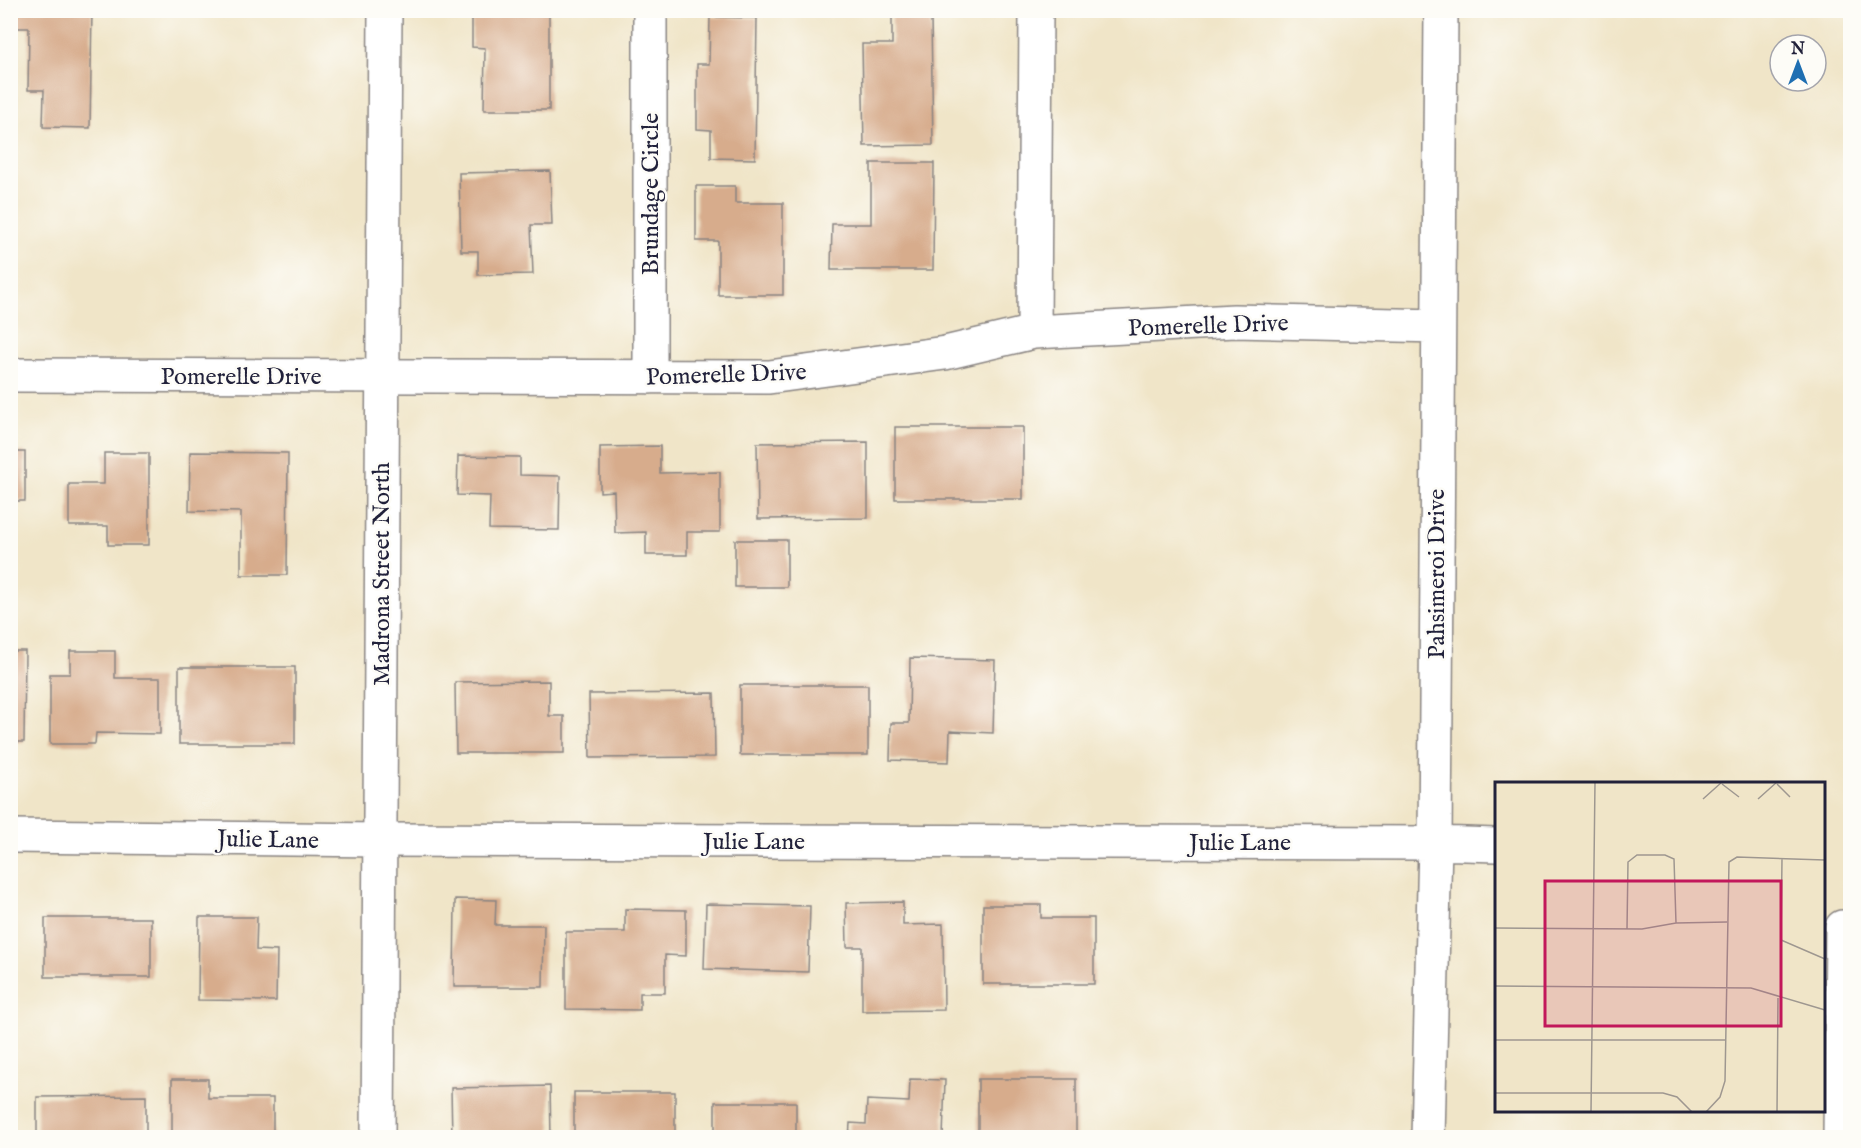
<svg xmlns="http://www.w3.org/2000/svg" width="1861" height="1148" font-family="'IM FELL English',serif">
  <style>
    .building { fill: #d7ac8c }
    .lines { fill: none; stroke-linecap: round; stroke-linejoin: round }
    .street-casing { stroke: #898482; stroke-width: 36 }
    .secondary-casing { stroke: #898482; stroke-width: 36 }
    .street { stroke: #fff; stroke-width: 33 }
    .secondary { stroke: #fff; stroke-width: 33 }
    .labels { text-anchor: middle; stroke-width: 5; stroke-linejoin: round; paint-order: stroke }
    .street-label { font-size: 24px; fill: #22223b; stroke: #fdfcf7 }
    .inset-road { fill: none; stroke: #9e9790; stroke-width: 1.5 }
    .view { fill: #c2185b; fill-opacity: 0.15; stroke: #c2185b; stroke-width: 3 }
    .inset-edge { fill: none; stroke: #22223b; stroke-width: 3 }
  </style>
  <rect width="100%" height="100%" fill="#fdfcf7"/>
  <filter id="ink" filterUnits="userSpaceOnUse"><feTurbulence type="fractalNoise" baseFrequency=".0167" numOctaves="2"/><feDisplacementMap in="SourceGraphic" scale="12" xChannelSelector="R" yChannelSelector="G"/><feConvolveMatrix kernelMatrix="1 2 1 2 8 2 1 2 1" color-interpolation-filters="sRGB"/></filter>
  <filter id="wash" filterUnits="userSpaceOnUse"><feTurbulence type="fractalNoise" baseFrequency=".008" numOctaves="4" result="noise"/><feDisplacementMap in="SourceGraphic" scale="24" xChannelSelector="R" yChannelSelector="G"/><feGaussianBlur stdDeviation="1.35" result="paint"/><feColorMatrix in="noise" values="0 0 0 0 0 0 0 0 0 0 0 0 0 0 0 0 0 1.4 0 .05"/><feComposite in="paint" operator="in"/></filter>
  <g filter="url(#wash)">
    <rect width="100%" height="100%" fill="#f0e5c8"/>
    <g id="blocks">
      <path class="building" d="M12,10H92L90,128L43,127L44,90H28L29,28H11Z
        M472,10H549V110H484L485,48L472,47Z
        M710,17L757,18L755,159L711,158V130L697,129V64H709Z
        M892,17H931L933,145L864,146L862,44H892Z
        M871,163H934L933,270H831L832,224H871Z
        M550,171L552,225H531L533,274L478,275V251H461L459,173Z
        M696,186H735V203H783V295H718V241H696Z
        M895,427H1023V499H895Z
        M868,442V518L758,519L757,443Z
        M660,446V473L720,472V532H687V555H646V532L615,533L614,491L600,492V447Z
        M10,452H25V501H10Z
        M190,452L288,453L287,575H241V512L189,511Z
        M104,453H149V545H108V526H69V484H104Z
        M458,456L520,457V475L560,476L559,530L489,529L490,496L457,495Z
        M735,540H787V587H735Z
        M10,651H25L24,742H10Z
        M70,651H115V678H160V734L96,733L95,744H50V674H70Z
        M910,658L995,660L993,733L950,731L949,762L890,760L891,723H909Z
        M179,667H295V744H179Z
        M549,681V716H564V753H456L455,682Z
        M740,685H868V755H740Z
        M714,693L715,757L590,758L589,694Z
        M455,899L496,900L495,925H544L543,987H454Z
        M903,902V925L943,924L944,1010L862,1011V947H847L846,903Z
        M706,904L810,906L808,972L704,969Z
        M983,905H1041V918H1094V984H983Z
        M625,909L686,910V956L665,955V993H640V1010L566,1009V932H625Z
        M199,917H257L256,950L277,951L276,1001L198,1000Z
        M45,918H151V977H45Z
        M172,1079H208V1098H273V1138H172Z
        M910,1079L945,1080L943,1138H849L850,1123L866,1124L867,1100L909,1102Z
        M978,1079H1076V1138H978Z
        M550,1086L551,1138H452L451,1088Z
        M574,1092H675V1138H574Z
        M146,1096V1138H37V1097Z
        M715,1102H796V1138H715Z"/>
    </g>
  </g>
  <g filter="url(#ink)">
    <use href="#blocks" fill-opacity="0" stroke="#898482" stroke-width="1.5"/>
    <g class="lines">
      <defs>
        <path id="street" d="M650,10V377
          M1034,332L1036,10
          M10,375L769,377L945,353L1034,332L1234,321L1438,326
          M10,836L381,840L1435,843L1496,845
          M1428,1138L1435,843L1441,10
          M1840,1138L1842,927"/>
        <path id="secondary" d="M378,1138C382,762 381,386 385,10"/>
      </defs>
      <use href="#street" class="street-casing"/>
      <use href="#secondary" class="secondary-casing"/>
      <use href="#street" class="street"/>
      <use href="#secondary" class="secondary"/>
    </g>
  </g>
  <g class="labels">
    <g class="street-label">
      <text transform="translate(650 194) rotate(-90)" y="8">Brundage Circle</text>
      <text transform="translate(1208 325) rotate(-2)" y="8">Pomerelle Drive</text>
      <text transform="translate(726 374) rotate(-2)" y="8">Pomerelle Drive</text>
      <text x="241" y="384">Pomerelle Drive</text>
      <text transform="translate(381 574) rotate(-90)" y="8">Madrona Street North</text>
      <text transform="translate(1436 574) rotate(-90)" y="8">Pahsimeroi Drive</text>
      <text transform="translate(268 839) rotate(1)" y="8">Julie Lane</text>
      <text x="754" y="849">Julie Lane</text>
      <text x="1240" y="850">Julie Lane</text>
    </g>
  </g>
  <g transform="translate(1495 782)">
    <rect width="330" height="330" fill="#f0e5c8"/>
    <path class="inset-road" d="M227,2L244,15M282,2L295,15M208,17L227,0M263,17L282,0M287,77L286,158L330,177M0,146L147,147L181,141L232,140M132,147L133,80L142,73H170L179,77L181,141M0,204L256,206L330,228M0,258H230M0,311H168L182,315L197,330M96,330L100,0M211,330L225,315L230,299L234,80L242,75L330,78M282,330L283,216"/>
    <path class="view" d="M50,99H286V244H50Z"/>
    <rect width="330" height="330" class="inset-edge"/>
  </g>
  <rect width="1861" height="1148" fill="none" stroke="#fdfcf7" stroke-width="36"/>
  <g transform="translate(1798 63)"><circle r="28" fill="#fdfcf7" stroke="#a5a5ac" stroke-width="1.5"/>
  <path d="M0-4.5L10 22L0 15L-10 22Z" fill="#1f6fb2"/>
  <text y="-9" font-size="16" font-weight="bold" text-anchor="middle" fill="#22223b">N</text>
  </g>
</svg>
